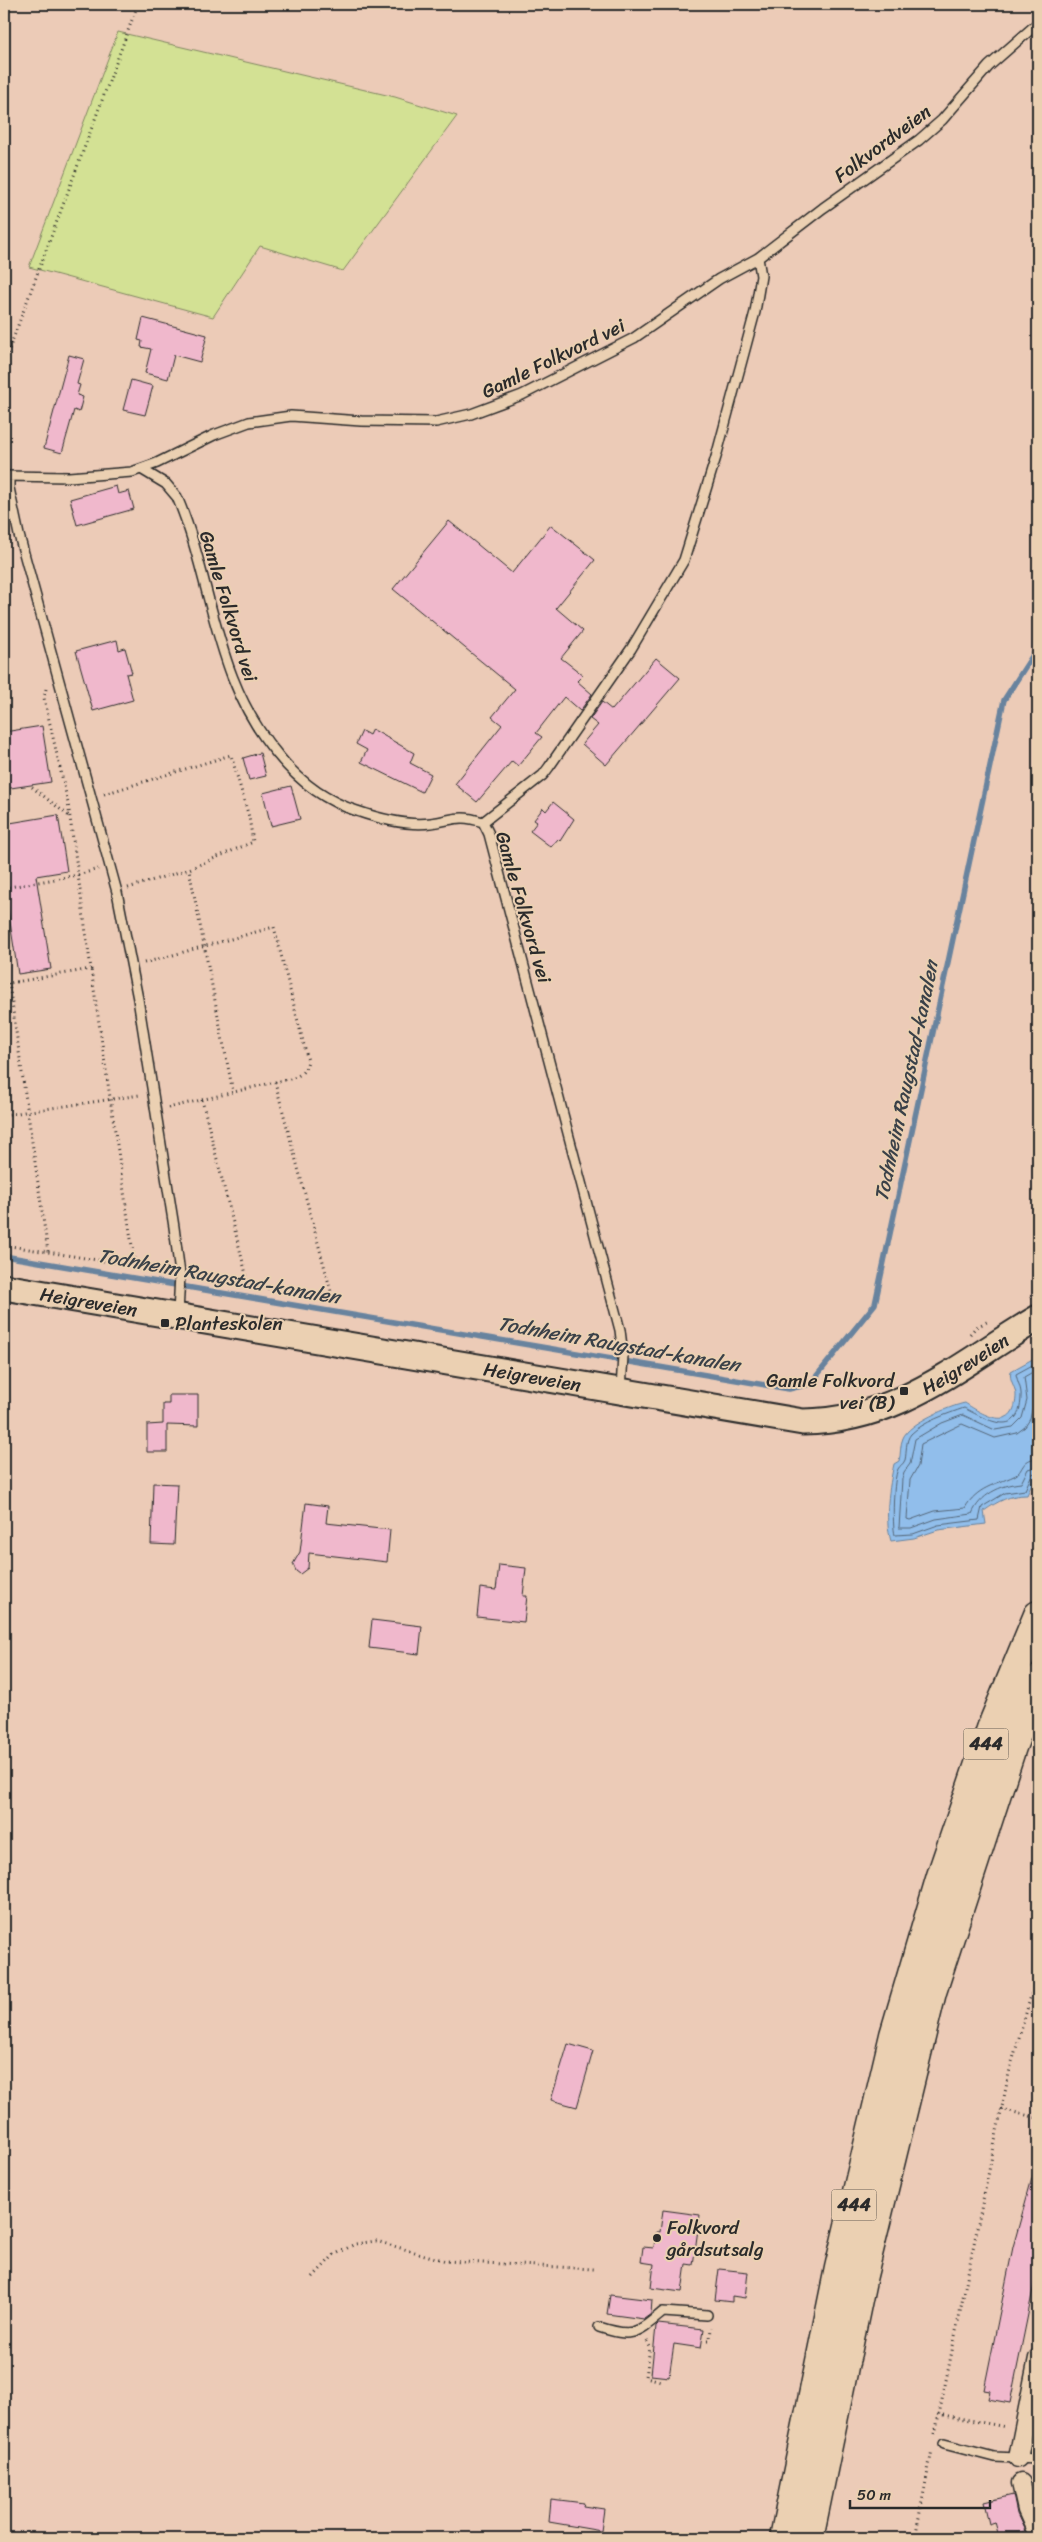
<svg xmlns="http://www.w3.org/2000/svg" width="1042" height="2542" font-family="Sriracha,sans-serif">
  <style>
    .green { fill: #d3e194; stroke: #7f8660 }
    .water { fill: #91beeb; stroke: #68839e }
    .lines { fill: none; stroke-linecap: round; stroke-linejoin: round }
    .shore { stroke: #546678; stroke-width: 1 }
    .stream { stroke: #68839e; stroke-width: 5.5 }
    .building { fill: #f0b8cc; stroke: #2b2b2b }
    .service-casing { stroke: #2b2b2b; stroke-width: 12 }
    .minor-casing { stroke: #2b2b2b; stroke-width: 21 }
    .secondary-casing { stroke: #2b2b2b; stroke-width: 29 }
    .trunk-casing { stroke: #2b2b2b; stroke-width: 31 }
    .path { stroke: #2b2b2b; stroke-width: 3; stroke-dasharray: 1 4; stroke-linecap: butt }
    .service { stroke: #ebd0b2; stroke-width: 9 }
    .minor { stroke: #ebd0b2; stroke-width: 18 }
    .secondary { stroke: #ebd0b2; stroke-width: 25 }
    .trunk { stroke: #ebd0b2; stroke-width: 28 }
    .poi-dot { fill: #2b2b2b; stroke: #ebd0b2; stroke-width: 2 }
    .labels { text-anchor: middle; stroke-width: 4; stroke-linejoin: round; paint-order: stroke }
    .shield { fill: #ebd0b2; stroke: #655c54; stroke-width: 1 }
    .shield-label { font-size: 18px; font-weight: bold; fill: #2b2b2b }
    .street-label { font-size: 19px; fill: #2b2b2b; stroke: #ebd0b2 }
    .poi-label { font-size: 19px; fill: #2b2b2b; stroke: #ebd0b2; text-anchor: start }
    .water-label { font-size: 20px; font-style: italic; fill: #3a4148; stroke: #ebd0b2 }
  </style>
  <rect width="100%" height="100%" fill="#eccbb7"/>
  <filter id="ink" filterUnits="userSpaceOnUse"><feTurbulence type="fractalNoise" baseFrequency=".02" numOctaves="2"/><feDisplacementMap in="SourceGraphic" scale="10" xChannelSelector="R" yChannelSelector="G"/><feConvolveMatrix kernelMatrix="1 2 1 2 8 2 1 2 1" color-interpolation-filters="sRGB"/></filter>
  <g filter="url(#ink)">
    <path class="green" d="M118,32L395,97L457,116L343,271L260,246L213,317L29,267Z"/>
    <path class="water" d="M1038,1356V1471L1027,1495C1010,1495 998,1501 984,1511L986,1524L938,1530L914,1538L891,1541C884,1518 889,1487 894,1464L899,1461C901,1454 900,1444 903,1438C909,1423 950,1406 965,1403C983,1415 1014,1433 1016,1397C1017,1388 1008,1380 1011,1371Z"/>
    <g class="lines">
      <path class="shore" d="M1038,1362L1016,1374C1017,1381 1022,1389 1021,1397C1020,1441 984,1418 964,1408C947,1414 923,1422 911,1434C905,1441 907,1452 905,1460C903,1465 900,1465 898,1469C893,1479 892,1525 895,1535L913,1534L938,1525L979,1520L982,1507L1005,1493L1025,1490L1032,1474L1038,1472
        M1038,1369L1024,1377L1027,1400L1022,1418L1013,1427L995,1430L963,1415L942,1423L915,1439L910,1464L904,1472L902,1479L899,1528H911L936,1519L972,1514C980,1495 1000,1485 1021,1483L1028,1469L1038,1466
        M1038,1377L1032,1382L1035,1397L1030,1419L1025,1427L1017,1433L995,1438L962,1424L921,1444L918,1466L910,1480L907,1519L910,1520L935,1511L965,1508C977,1487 995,1485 1014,1476C1024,1472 1020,1459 1038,1458"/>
      <path class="stream" d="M4,1256L789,1389L810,1384L875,1304L1004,700L1038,647"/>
    </g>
    <path class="building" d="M143,318L207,335L200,362L174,355L168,379L145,373L151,349L141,347L142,341L138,340Z
      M69,355L84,359L77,384L80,385L77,395L83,397L79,412L74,410L62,453L44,448Z
      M131,380L153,386L145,415L123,410Z
      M116,486L118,494L129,491L134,509L77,525L70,499Z
      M449,521L512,573L551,525L595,560L556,608L583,631L561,658L583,675L577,681L592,694L580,711L564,697L536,733L542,737L518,766L512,761L477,802L455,784L502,725L492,717L515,689L393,589Z
      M117,640L119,650L125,648L132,673L126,674L133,700L93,711L76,651Z
      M656,658L680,678L606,765L582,744L598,725L590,719L602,702L612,710Z
      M42,726L51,782L4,789V732Z
      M372,729L414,753L410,763L431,774L422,792L361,762L367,750L356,744L362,731L369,735Z
      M260,753L266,776L249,780L243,758Z
      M291,786L300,819L271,826L263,793Z
      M553,802L574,819L560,841L558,839L551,847L530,831L537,822L534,820L543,808L546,811Z
      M58,815L67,871L36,876L51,969L18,974L4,883V824Z
      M169,1395H198V1426L167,1425V1452H147V1425L163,1424V1404H169Z
      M153,1483L177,1484L174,1545L151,1544Z
      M306,1503L328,1506L326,1523L390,1530L387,1562L309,1553L308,1568L300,1574L296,1571L293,1564L300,1552Z
      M499,1565L526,1568L523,1596H527L524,1622L477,1617L480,1588L496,1590Z
      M372,1620L422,1626L419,1654L369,1648Z
      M568,2044L593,2051L577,2107L551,2100Z
      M1034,2171L1038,2172V2265L1010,2403L988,2399L990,2391L984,2390L1013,2247Z
      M663,2210L700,2215L693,2265L686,2264L682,2292L651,2288L654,2264L641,2262L643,2247L654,2248L656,2232H660Z
      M719,2269L748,2272L745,2298L732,2296V2302L715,2300Z
      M610,2295L652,2300L651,2314L644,2319L607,2314Z
      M658,2324L704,2329L701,2348L674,2344L669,2377L651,2375L656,2326Z
      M1013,2495L1017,2514L1025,2531L999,2537L995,2522L989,2524L984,2502Z
      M551,2499L584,2503L583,2506L604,2509L601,2531L549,2522Z"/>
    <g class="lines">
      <defs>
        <path id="service" d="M141,469L166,484L177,497C214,584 213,679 278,755C299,781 325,801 357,811C380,819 407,826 431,823C454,820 458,814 483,822L489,834L620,1330L623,1355L621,1390
          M4,476L69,477L132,472L157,463L214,435L249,422L291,416L361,421L436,422L471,414L522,395L634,338L719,279L758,258L823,208L919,140L942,120L989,66L1038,23
          M9,477V488L19,535L117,892L138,999L174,1227L180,1274L178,1314
          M483,822L543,775L549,767L631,649L684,560L716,457L755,312L761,276L758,258
          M599,2327C633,2338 636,2334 663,2312L707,2315
          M944,2444L994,2457L1038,2459"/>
        <path id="minor" d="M1018,2458L1038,2358
          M1021,2483L1027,2510L1038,2535"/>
        <g id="secondary">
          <path id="s1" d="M4,1287L803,1422C899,1421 960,1364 1038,1318"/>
        </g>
        <path id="trunk" d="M784,2538L839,2268L894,2035L941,1876L992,1726L1038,1615
          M809,2538L863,2275L932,1992L1012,1747L1038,1680"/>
      </defs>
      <use href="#service" class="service-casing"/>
      <use href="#minor" class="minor-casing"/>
      <use href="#secondary" class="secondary-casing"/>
      <use href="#trunk" class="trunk-casing"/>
      <path class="path" d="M4,363L138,4
        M46,689L44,698L68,803L78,875L98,869
        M32,787L69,816
        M104,794L231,755L249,817L253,842L189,869L233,1092
        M4,888L78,875L91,969L4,984
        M128,888L189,869
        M144,963L274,927L308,1061C304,1078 291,1079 275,1082
        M9,983L48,1252
        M202,1100L249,1286
        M168,1108L275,1082L333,1299L193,1276
        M4,1115L140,1095
        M4,1245L135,1266L91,969
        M135,1266L167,1271
        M1031,1297L1038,1291
        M970,1334L976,1327L989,1321
        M1001,2109L1038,2118
        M313,2277L334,2255L355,2244L376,2241L446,2261L594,2269
        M708,2340H710L711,2327
        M647,2341L650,2347L646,2377L661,2381
        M938,2414L1006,2427
        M935,2434L1009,2073L1038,1971
        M915,2538L932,2450"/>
      <use href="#service" class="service"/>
      <use href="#minor" class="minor"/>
      <use href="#secondary" class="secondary"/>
      <use href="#trunk" class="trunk"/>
    </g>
  </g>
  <g class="poi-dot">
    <rect x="160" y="1318" width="10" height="10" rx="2.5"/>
    <rect x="899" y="1386" width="10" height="10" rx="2.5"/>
    <circle cx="657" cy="2238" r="5"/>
  </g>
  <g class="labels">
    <g class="shield">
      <rect x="963.5" y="1728.5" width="45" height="31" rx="4"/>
      <rect x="831.5" y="2189.5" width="45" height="31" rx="4"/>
    </g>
    <g class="shield-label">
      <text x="986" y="1750">444</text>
      <text x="854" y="2211">444</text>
    </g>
    <g class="street-label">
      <text transform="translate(882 143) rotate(-37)" y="7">Folkvordveien</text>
      <text transform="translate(553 358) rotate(-26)" y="7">Gamle Folkvord vei</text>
      <text transform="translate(229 606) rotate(73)" y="7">Gamle Folkvord vei</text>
      <text transform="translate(524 907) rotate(74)" y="7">Gamle Folkvord vei</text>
      <text dy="7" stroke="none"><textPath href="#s1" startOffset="86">Heigreveien</textPath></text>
      <text dy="7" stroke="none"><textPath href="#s1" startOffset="985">Heigreveien</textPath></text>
      <text dy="7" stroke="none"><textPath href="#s1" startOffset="536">Heigreveien</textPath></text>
    </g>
    <g class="poi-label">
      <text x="175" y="1330">Planteskolen</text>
      <text x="894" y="1387" text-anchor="end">Gamle Folkvord<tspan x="894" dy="22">vei (B)</tspan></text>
      <text x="667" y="2234">Folkvord<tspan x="667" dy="22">gårdsutsalg</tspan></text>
    </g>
    <g class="water-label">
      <text transform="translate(906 1081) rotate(-78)" y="7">Todnheim Raugstad-kanalen</text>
      <text transform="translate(219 1276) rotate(10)" y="7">Todnheim Raugstad-kanalen</text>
      <text transform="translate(619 1344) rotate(10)" y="7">Todnheim Raugstad-kanalen</text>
    </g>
  </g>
  <rect width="1042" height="2542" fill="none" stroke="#ebd0b2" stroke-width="20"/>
  <rect x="10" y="10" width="1022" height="2522" fill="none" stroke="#2b2b2b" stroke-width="2" filter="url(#ink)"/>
  <path d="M850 2500v8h140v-8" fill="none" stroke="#2b2b2b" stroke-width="2.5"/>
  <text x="857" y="2500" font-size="15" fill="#2b2b2b" stroke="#ebd0b2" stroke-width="4" paint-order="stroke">50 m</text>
</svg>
